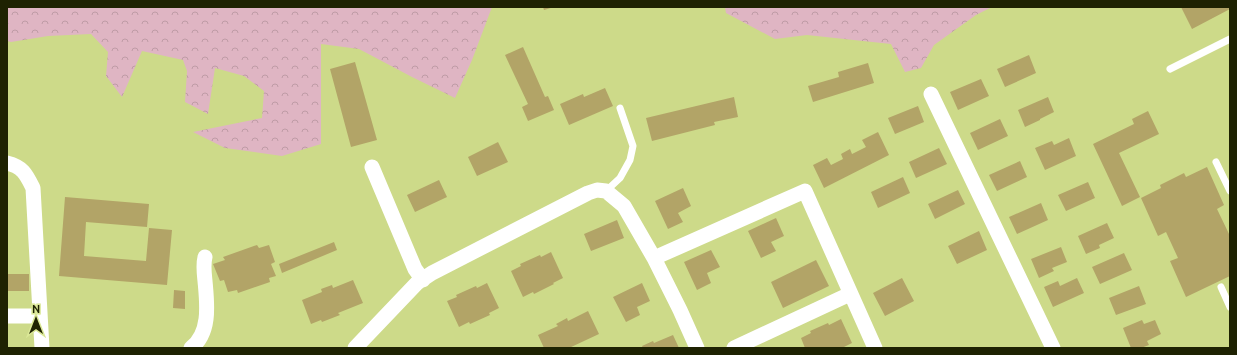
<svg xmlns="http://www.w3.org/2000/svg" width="1237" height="355" font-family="Ubuntu,sans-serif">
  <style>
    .forest { fill: url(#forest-crowns) }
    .building { fill: #b2a467 }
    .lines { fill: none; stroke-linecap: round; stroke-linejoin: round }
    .lane { stroke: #fff; stroke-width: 7 }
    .street { stroke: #fff; stroke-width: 15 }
  </style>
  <defs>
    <pattern id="forest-crowns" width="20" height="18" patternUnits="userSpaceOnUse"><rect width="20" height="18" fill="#dfb5c3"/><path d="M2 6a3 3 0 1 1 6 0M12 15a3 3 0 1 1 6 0" fill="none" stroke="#bf9ba6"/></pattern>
  </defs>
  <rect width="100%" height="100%" fill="#cdda89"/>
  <path class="forest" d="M7,7H492L472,60L455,98L412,77L359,49L321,44V144L282,156L225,148L193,132L262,118L264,91L244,76L215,68L208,114L185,102L187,71L183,60L142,51L122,97L106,76L108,52L91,34L48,36L11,42L7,41Z
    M725,7H992L976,15L934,45L921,68L905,72L891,44L807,35L775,39L726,13Z"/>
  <path class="building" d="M543,7H554L544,10Z
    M1181,7H1230V9L1192,29Z
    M523,47L545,97L548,96L554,110L528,121L522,107L528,104L505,55Z
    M1029,55L1036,73L1005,87L997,69Z
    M355,62L377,140L351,147L330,69Z
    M868,63L874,83L813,102L808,86L839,77L838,72Z
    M981,79L989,96L958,110L950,92Z
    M605,88L613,106L569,125L560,104L583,94L584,97Z
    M734,97L738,117L714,122L715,125L652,141L646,118Z
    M1048,97L1054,112L1040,119V120L1025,127L1018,110Z
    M918,106L924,122L895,134L888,118Z
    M1148,111L1159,134L1119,153L1140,197L1122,206L1093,144L1134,124L1132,119Z
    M1000,119L1008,136L978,150L970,133Z
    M878,132L889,155L824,188L813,165L827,158L831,165L843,159L841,154L850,149L852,154L866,147L862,140Z
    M1069,138L1076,156L1045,170L1035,148L1052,141L1054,145Z
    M498,142L508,162L477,176L468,157Z
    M939,148L947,164L916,178L909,162Z
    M1020,161L1027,177L997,191L989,175Z
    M1207,167L1224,205L1217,209L1229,234H1230V276L1186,297L1170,261L1178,258L1166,232L1158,236L1141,198L1161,188L1160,185L1184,173L1186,177Z
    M903,177L910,193L878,208L871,192Z
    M439,180L447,197L415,212L407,195Z
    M1088,182L1095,198L1066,211L1058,195Z
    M683,188L691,206L678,213L683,222L668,229L655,201Z
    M958,190L965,204L935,219L928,204Z
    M65,197L149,204L147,227L86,222L84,256L146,261L149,228L172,230L167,285L59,276Z
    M1041,203L1048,220L1017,234L1009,217Z
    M776,218L784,236L771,242L776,251L761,258L748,231Z
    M617,220L624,238L591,251L584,234Z
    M1107,223L1114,238L1099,245L1100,248L1086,254L1078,236Z
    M979,231L987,250L957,264L948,246Z
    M334,242L337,250L282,273L279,264Z
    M257,245L259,248L269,245L275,262L271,264L276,276L269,278L270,282L238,293L237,290L228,292L224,280L220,281L213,264L225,260L223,257Z
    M1061,247L1067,262L1052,268L1054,271L1039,278L1031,259Z
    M711,250L720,267L707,273L711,283L697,290L684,262Z
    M551,252L563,278L553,283L554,284L534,294L533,292L523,297L511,271L521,266L520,264L540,255L541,257Z
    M1124,253L1132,270L1100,284L1092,267Z
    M816,260L829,286L783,308L771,282Z
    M7,274H29V291H7Z
    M902,278L914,301L885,316L873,293Z
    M1077,278L1084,293L1053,307L1044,287L1058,281L1060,286Z
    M353,280L363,303L338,313L340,315L322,322L321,320L311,324L302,300L322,292L321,289L332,285L333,288Z
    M487,283L499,308L489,313L490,315L470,324L469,322L459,327L447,301L457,297L456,295L476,286L477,288Z
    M642,283L650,301L637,307L640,315L626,322L613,297Z
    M1139,286L1146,304L1116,315L1109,298Z
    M174,290L185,291V309L173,308Z
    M588,311L599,334L569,348H544L538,335L558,326L556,324L567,318L568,321Z
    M841,319L852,343L842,348H805L801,338L811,333L810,331L828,323L829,325Z
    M1142,320L1144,324L1155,320L1161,334L1147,341L1149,345L1141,348H1131L1123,328Z
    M673,335L679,348H643L642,346L653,341L654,343Z"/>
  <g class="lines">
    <path class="lane" d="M1170,69L1230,39
      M1216,162L1230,191
      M606,191L620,178L630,160L633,146L620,108
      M1221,287L1230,307"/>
    <path class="street" d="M931,94L1053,348
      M7,163C23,167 26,174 33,188L42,348
      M372,167L415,269L423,280
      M654,258L805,191L875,348
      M7,316H40
      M191,348C211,333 207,303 205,281C204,272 203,265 205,257
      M355,348L417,283L432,273L588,193L597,190L606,191L624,206L654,258L680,310L697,348
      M734,348L850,294"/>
  </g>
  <rect width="1237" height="355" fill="none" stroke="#1e2202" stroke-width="16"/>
  <g transform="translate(36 319)" stroke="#dae796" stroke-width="3" paint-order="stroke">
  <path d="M0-3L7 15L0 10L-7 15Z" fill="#1e2202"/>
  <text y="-6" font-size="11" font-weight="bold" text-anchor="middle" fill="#1e2202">N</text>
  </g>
</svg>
